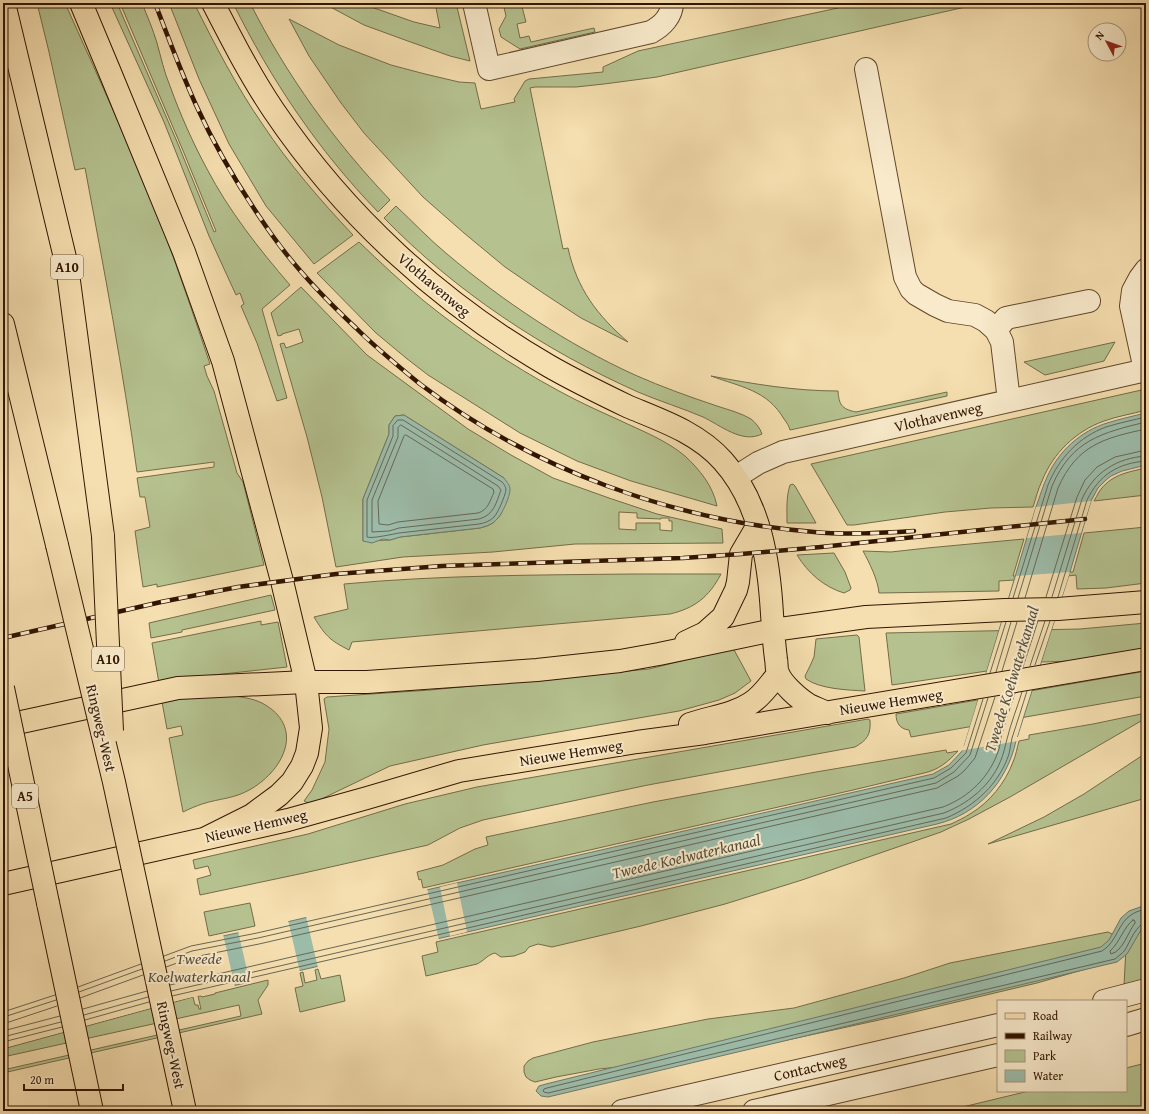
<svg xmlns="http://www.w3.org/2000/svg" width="1149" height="1114" font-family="'Gentium Book Plus',serif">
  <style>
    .green { fill: #b5c290; stroke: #746c48; fill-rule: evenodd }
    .water { fill: #9cbcaa; stroke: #727966 }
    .pier { fill: #f5deaf }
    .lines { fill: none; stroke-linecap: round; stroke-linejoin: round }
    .shore { stroke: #676855; stroke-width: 1 }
    .minor-casing { stroke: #63472c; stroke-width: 24 }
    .major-casing { stroke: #321500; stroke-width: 24 }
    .highway-casing { stroke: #321500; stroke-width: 24 }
    .minor { stroke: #f8eacb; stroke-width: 22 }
    .major { stroke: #f5deaf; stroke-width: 22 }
    .highway { stroke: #f5deaf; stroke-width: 22 }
    .rail-casing { stroke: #321500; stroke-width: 4.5 }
    .rail { stroke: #f8eacb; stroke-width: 3; stroke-dasharray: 9; stroke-linecap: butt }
    .highway-bridge-casing { stroke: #321500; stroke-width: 24; stroke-linecap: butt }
    .highway-bridge { stroke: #f5deaf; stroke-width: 22 }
    .labels { text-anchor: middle; stroke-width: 4; stroke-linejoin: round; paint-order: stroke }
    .shield { fill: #f8eacb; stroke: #6d553d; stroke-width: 1 }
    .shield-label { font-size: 14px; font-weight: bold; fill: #321500 }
    .street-label { font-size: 15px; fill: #321500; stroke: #f8eacb }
    .water-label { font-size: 16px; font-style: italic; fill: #574f3c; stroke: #f8eacb }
  </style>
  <rect width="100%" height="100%" fill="#f5deaf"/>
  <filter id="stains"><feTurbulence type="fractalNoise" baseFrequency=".005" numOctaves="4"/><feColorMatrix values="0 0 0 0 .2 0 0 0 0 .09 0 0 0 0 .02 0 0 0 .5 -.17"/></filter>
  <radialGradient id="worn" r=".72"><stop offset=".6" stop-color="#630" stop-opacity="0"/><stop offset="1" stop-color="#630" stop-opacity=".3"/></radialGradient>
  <path class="green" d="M37,3H65C99,79 134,154 164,232C180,275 195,319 210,364L204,366L207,376L214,391L237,473L243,482L264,565L157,587V584L143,587L135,531L150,527L145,497H140L137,478L214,467V462L137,472C123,370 104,269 85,168L75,170L49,52Z
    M110,3H117L178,144L214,232L216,231L184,153L120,3H142C147,16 153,29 157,43C161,57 164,72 170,86C180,114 193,143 207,169C229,211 259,249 290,285L262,309L287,398L277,401L257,343L241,306L244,304L240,293L236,295L209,236L164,122Z
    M169,3H194C215,45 236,86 263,125C289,164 320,200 353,235L314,264L266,206L229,144L199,79Z
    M233,3H250C287,76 334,141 390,200L378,212C318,150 271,80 233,3Z
    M323,3H360L414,22L440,28L435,3H456L470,61L450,56L405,40L364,25Z
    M503,3H521L526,22L517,24L520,38L529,36L531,42L594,28L595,32L520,49L501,37L499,29L506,16Z
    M861,3H983L657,77L604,84L576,87H535L530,88L563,249L568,248C577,289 597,315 628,342L581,318L543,293L505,267L464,233L423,197L364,133L341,103L309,56L289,19L339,45L391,65L425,74L459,82L475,83L481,109L515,102L514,99L525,81L529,79L603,72V67L638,51Z
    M396,206C413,222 429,239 447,254C504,302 567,344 635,375C662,387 690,397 717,406C729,410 741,413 751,419C756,423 760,428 762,434C742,444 720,425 703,417C682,408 659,401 638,392C544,350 456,292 384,218Z
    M359,242C380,262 401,282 424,301C466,335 511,365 559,391C579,402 599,411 619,420C642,431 666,440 685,456C700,470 713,486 717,506L631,481L577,461L520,433L428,375L406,358L376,333L317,273Z
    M301,287L367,355L468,429L511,455L553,478L609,498L657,514L722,529L723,543L575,544L493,552L403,557L336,567L322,497L307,437L280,344L284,343L286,348L303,342L299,329L282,334V335L278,336L271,313ZM404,415L504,478L501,514L497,519L493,523L487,526L480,528L400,537L390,540L363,541V499L389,434V425L395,416ZM619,512L637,513V518L661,519V518H669V521H672V531L660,530V523H636V530L619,529Z
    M1115,342L1104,361L1045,375L1024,362Z
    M711,376C753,384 795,391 838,391C839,404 841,409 856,412L947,392V396L790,430C789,426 787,423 784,419C767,390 741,387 711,376Z
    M1146,389V410C1132,414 1118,416 1104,421C1076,431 1053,453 1042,481C1038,489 1036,498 1033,507L991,508L945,512L854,525H847L811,464Z
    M1146,468V495L1094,501C1096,498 1097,495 1099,492C1110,475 1128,472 1146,468Z
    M793,484L795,486L816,523H787C787,510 786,497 790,485Z
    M1146,527V583L1106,588L1077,589L1076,575L1068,576L1064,589L1014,580L999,581V591L879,593C878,580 869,562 863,551L891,552L927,548L1024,539L1013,576H1016L1015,580L1068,576L1070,572H1073L1084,533Z
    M834,553L845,572L851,588L850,590L844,593C824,587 808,573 797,555Z
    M635,574H721C709,597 695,608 670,614L352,642L349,650C329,640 325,635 314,617L348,609L344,584C441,575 538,575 635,574Z
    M271,595L275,610L182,630V632L151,638L149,623Z
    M261,621V625L278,622L287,667L186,678L159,683L152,643Z
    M1146,623V648L1074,661L1041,662L987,671L892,685L886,633L1080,629Z
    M857,635L859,637L865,691C847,690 820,689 806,679L805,676L810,666L814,657L816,639Z
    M733,648L751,681L735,693L719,700L679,711L483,745L390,766L311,804L304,801L312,790L325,762L329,729L324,699L327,697L430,690L649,669Z
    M1146,671V696L911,737L909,730C900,729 896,723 896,714Z
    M229,695C240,697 252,698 262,703C305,726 285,769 251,789C234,799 221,798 202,804C196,806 189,809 183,812L169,738L183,735L181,726L167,729L162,702L180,698Z
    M1146,713V717L1141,721L1010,797L969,819L941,832L802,880L725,904L641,926L552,947L538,944L529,947L525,952L514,956L501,957L495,953C487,955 485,960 477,964L426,976L422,956L438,952L436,942L951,824C957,821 964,818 970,814C990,802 1005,783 1013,762C1016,755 1017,748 1019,741L1029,739V735L1093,724Z
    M868,719L870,720C871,735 867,740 855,747L648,785L483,820L460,828L428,845L304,873L200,895L197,879L211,875L208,866L195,869L193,860L308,834L405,804L477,787Z
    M946,750L947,753L958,751C948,762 938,770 924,773L853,790L423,888L421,879L419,880L417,872L443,865L475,849L488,845L486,837L653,802L816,772Z
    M1146,753V798L988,844L1044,817L1084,794Z
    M250,903L255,926L209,936L204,912Z
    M1146,925V979L1124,986L1126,947L1142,926Z
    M1108,932L1114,935L1110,962L1037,983L893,1017L695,1060L647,1064L599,1069L556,1077L535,1082L530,1080L526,1077L524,1072V1066L528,1061L533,1058L593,1042L708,1019L794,1008L904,978L950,963Z
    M318,969L321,979L340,975L345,1001L300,1012L295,988L303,986L300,973L303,972L305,983L317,980L315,970Z
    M268,980V985L258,1000L262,1014L3,1073V1070L241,1016L239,1005L3,1057V1049L193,997L195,1005H198L199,1009H201L198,996H201L202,997L215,994V993Z
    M1146,1063V1111H946L1029,1091H1126V1068Z"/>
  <path class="water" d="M1146,413V465L1122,471L1111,476L1106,480L1098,488L1091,501L1070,572L1016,741C1007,782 978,814 937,824L180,998L3,1008L190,943L256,929L933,774L949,765L963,750L1036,507C1040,496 1043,485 1048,475C1059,451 1081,431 1107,423C1120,419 1133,416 1146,413Z
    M404,415L504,478C507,482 510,485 510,490C510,496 502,515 497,519C493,524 487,526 480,528L400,537L390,540L383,539L372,543L363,541V499L389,434V425L395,416Z
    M1146,905V925L1141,930L1127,954L1117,962L548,1097L541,1096L536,1091L539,1086L546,1084L1101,947L1109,940L1121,918L1129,911Z"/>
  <path class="pier" d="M1091,501L1081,533L1027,538L1036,507Z
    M1070,572L1023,717L1017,737H1019L1018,741L959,751L962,747L964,746L1016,576Z
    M457,883L467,932L450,936L440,887Z
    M427,888L439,940L318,968L306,916Z
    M288,920L300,972L250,983L238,931Z
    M223,934L235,987L180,1000L3,1048V1006L110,970L189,941Z"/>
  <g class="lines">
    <path class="shore" d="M398,420H403L502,482C504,484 506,487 506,490C505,496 498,513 494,517C490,521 485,523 479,524L399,533C393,534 372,539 367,537V500L393,436V426Z
      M401,425L498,486L501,490C496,503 494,515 479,519L399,528L389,531L372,532V500L398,437V428Z
      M406,435L493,489L494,492C490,501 488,510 478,513L398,522L388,525L379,524L378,501L404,436Z
      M1046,597L1077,497L1085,480L1097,467L1115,457L1146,450
      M1052,597L1082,499C1094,472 1117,458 1146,456
      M1058,597L1087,500C1099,475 1118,463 1146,461
      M1013,598L1048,485C1059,458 1079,437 1106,427C1119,423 1133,420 1146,417
      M1018,598L1052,486C1072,440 1101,433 1146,422
      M1025,598L1058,488C1077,445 1104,438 1146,429
      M1035,665L1050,621
      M1030,666L1045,621
      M1023,667L1038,621
      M1002,671L1017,622
      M996,672L1011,622
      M990,673L1006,622
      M1146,909C1141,910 1135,912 1131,915C1118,923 1117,942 1102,951L547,1088L544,1089L543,1091L544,1092L548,1093L1115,959C1118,956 1122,954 1125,950C1130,942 1136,924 1146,923
      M1133,920L1135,921V923C1128,932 1123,951 1111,954L1110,951C1120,942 1123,928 1133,920Z
      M164,956L191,946L257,933L934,778L951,768L966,753L983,699
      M165,961L192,951L258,938L936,783L954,772L970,755L988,698
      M166,967L194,957L259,944L937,788L958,776L965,770L975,758L995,697
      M170,985L943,807C969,797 990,777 999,749C1000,746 1000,741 1001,737C1005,722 1010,708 1015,693
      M78,987L141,964
      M171,991L944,813C972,802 996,781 1004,751C1005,747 1006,743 1007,739C1011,723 1017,708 1022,692
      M79,992L142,969
      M172,996L946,818C975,806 999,784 1009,754C1010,749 1011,743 1012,738C1017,723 1022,707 1027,691
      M80,998L143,975
      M83,1009L147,991
      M3,1012L55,995
      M84,1015L148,997
      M3,1017L7,1016L56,1000
      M85,1020L149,1002
      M3,1023L9,1022L57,1006
      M3,1031L60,1016
      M3,1037L61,1022
      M3,1042L62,1027"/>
    <defs>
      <path id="minor" d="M474,3L489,69L651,32C662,26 672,16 672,3
        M866,69L905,277L911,289L916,294L935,305L948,311L975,315L986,321L996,330L1002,342L1009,401
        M996,330L1006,318L1089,301
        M1145,370L1131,306L1133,291L1140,278L1146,270
        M736,477L758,463L783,452L1146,370
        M1104,1001L1146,990
        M1126,1025L1146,1019
        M622,1111L998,1025
        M754,1111L998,1055"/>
      <path id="major" d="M213,3C232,40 251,77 274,111C345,216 440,303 549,366C575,381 602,394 629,407C663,421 698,433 723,461C760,502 769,561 772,614C773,629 774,644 776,659C777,663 776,669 778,673C782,684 799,699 809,705C815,708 821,710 827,713
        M686,642L705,633L723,617L736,590L738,582L741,554L758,525
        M690,724C710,717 733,715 751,703C762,696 770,684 778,674
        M3,726L178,688L306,682H367L537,670L620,661L659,654L773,630L866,617L1005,610L1058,609L1146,602
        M3,884L288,820L367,798L459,771L637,742L705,733L1146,659"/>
      <path id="highway" d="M4,3L67,266L103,536
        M81,3L109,70L184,252L223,361L282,581L306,682L311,728L307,753L302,766L292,782L279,795L252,815L208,837
        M3,324L57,545
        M48,903L92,1111"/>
    </defs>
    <use href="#minor" class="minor-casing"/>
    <use href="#major" class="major-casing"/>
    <use href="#highway" class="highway-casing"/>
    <use href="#minor" class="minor"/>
    <use href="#major" class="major"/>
    <use href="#highway" class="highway"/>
    <defs>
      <path id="rail" d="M155,3C168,37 181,72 196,105C217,151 243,194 272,235C296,269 325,299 356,328C376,348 398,366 420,384C532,469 674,521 814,532C847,535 881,533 914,531
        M3,638L161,602L238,587L336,574L442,566L683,558L741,554L821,547L1085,519"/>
    </defs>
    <use href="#rail" class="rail-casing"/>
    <use href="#rail" class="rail"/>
    <defs>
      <path id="highway-bridge" d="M103,536L112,731
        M57,545L114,782L185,1111
        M3,688L48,903"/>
    </defs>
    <use href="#highway-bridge" class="highway-bridge-casing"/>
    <use href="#highway-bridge" class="highway-bridge"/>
  </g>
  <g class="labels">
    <g class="shield">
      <rect x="51" y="255" width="32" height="24" rx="3"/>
      <rect x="92" y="647" width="32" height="24" rx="3"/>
      <rect x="12" y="784" width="26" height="24" rx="3"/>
    </g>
    <g class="shield-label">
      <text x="67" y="272">A10</text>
      <text x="108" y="664">A10</text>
      <text x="25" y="801">A5</text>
    </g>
    <g class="street-label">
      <text transform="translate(434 285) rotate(40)" y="5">Vlothavenweg</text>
      <text transform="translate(938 417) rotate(-13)" y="5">Vlothavenweg</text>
      <text transform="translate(891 702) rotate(-9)" y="5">Nieuwe Hemweg</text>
      <text transform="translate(101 728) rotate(77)" y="5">Ringweg-West</text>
      <text transform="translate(571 753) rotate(-9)" y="5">Nieuwe Hemweg</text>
      <text transform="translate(256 826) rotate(-13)" y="5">Nieuwe Hemweg</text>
      <text transform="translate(171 1045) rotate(78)" y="5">Ringweg-West</text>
      <text transform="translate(810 1068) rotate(-13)" y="5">Contactweg</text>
    </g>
    <g class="water-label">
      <text transform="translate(1011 679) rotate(-73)" y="6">Tweede Koelwaterkanaal</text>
      <text transform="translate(686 856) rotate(-13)" y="6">Tweede Koelwaterkanaal</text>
      <text x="199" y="964">Tweede<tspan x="199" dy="18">Koelwaterkanaal</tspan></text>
    </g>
  </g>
  <rect width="1149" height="1114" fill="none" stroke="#f5deaf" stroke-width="16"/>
  <rect x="4" y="4" width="1141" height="1106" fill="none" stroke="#321500" stroke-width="2"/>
  <rect x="8" y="8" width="1133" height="1098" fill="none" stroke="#321500"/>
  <rect x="997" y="1000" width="130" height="92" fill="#f8eacb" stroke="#a9957a"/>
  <rect x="1005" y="1013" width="20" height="6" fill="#f5deaf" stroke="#a9957a"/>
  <text x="1033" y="1020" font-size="12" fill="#321500">Road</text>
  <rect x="1005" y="1033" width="20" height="6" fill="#321500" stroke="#a9957a"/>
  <text x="1033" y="1040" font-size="12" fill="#321500">Railway</text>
  <rect x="1005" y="1050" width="20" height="12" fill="#b5c290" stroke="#a9957a"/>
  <text x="1033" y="1060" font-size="12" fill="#321500">Park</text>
  <rect x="1005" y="1070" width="20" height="12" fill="#9cbcaa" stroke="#a9957a"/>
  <text x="1033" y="1080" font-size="12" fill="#321500">Water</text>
  <g transform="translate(1107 42) rotate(311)"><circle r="19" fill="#f8eacb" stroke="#a9957a"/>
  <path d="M0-3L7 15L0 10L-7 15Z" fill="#8f2418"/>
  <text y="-6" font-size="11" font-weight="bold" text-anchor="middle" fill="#321500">N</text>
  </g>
  <path d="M24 1084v6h99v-6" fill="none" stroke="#321500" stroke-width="2"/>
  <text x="30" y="1084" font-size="12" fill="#321500" stroke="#f8eacb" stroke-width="3" paint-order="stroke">20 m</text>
  <rect width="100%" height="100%" filter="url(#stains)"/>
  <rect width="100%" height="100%" fill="url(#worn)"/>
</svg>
